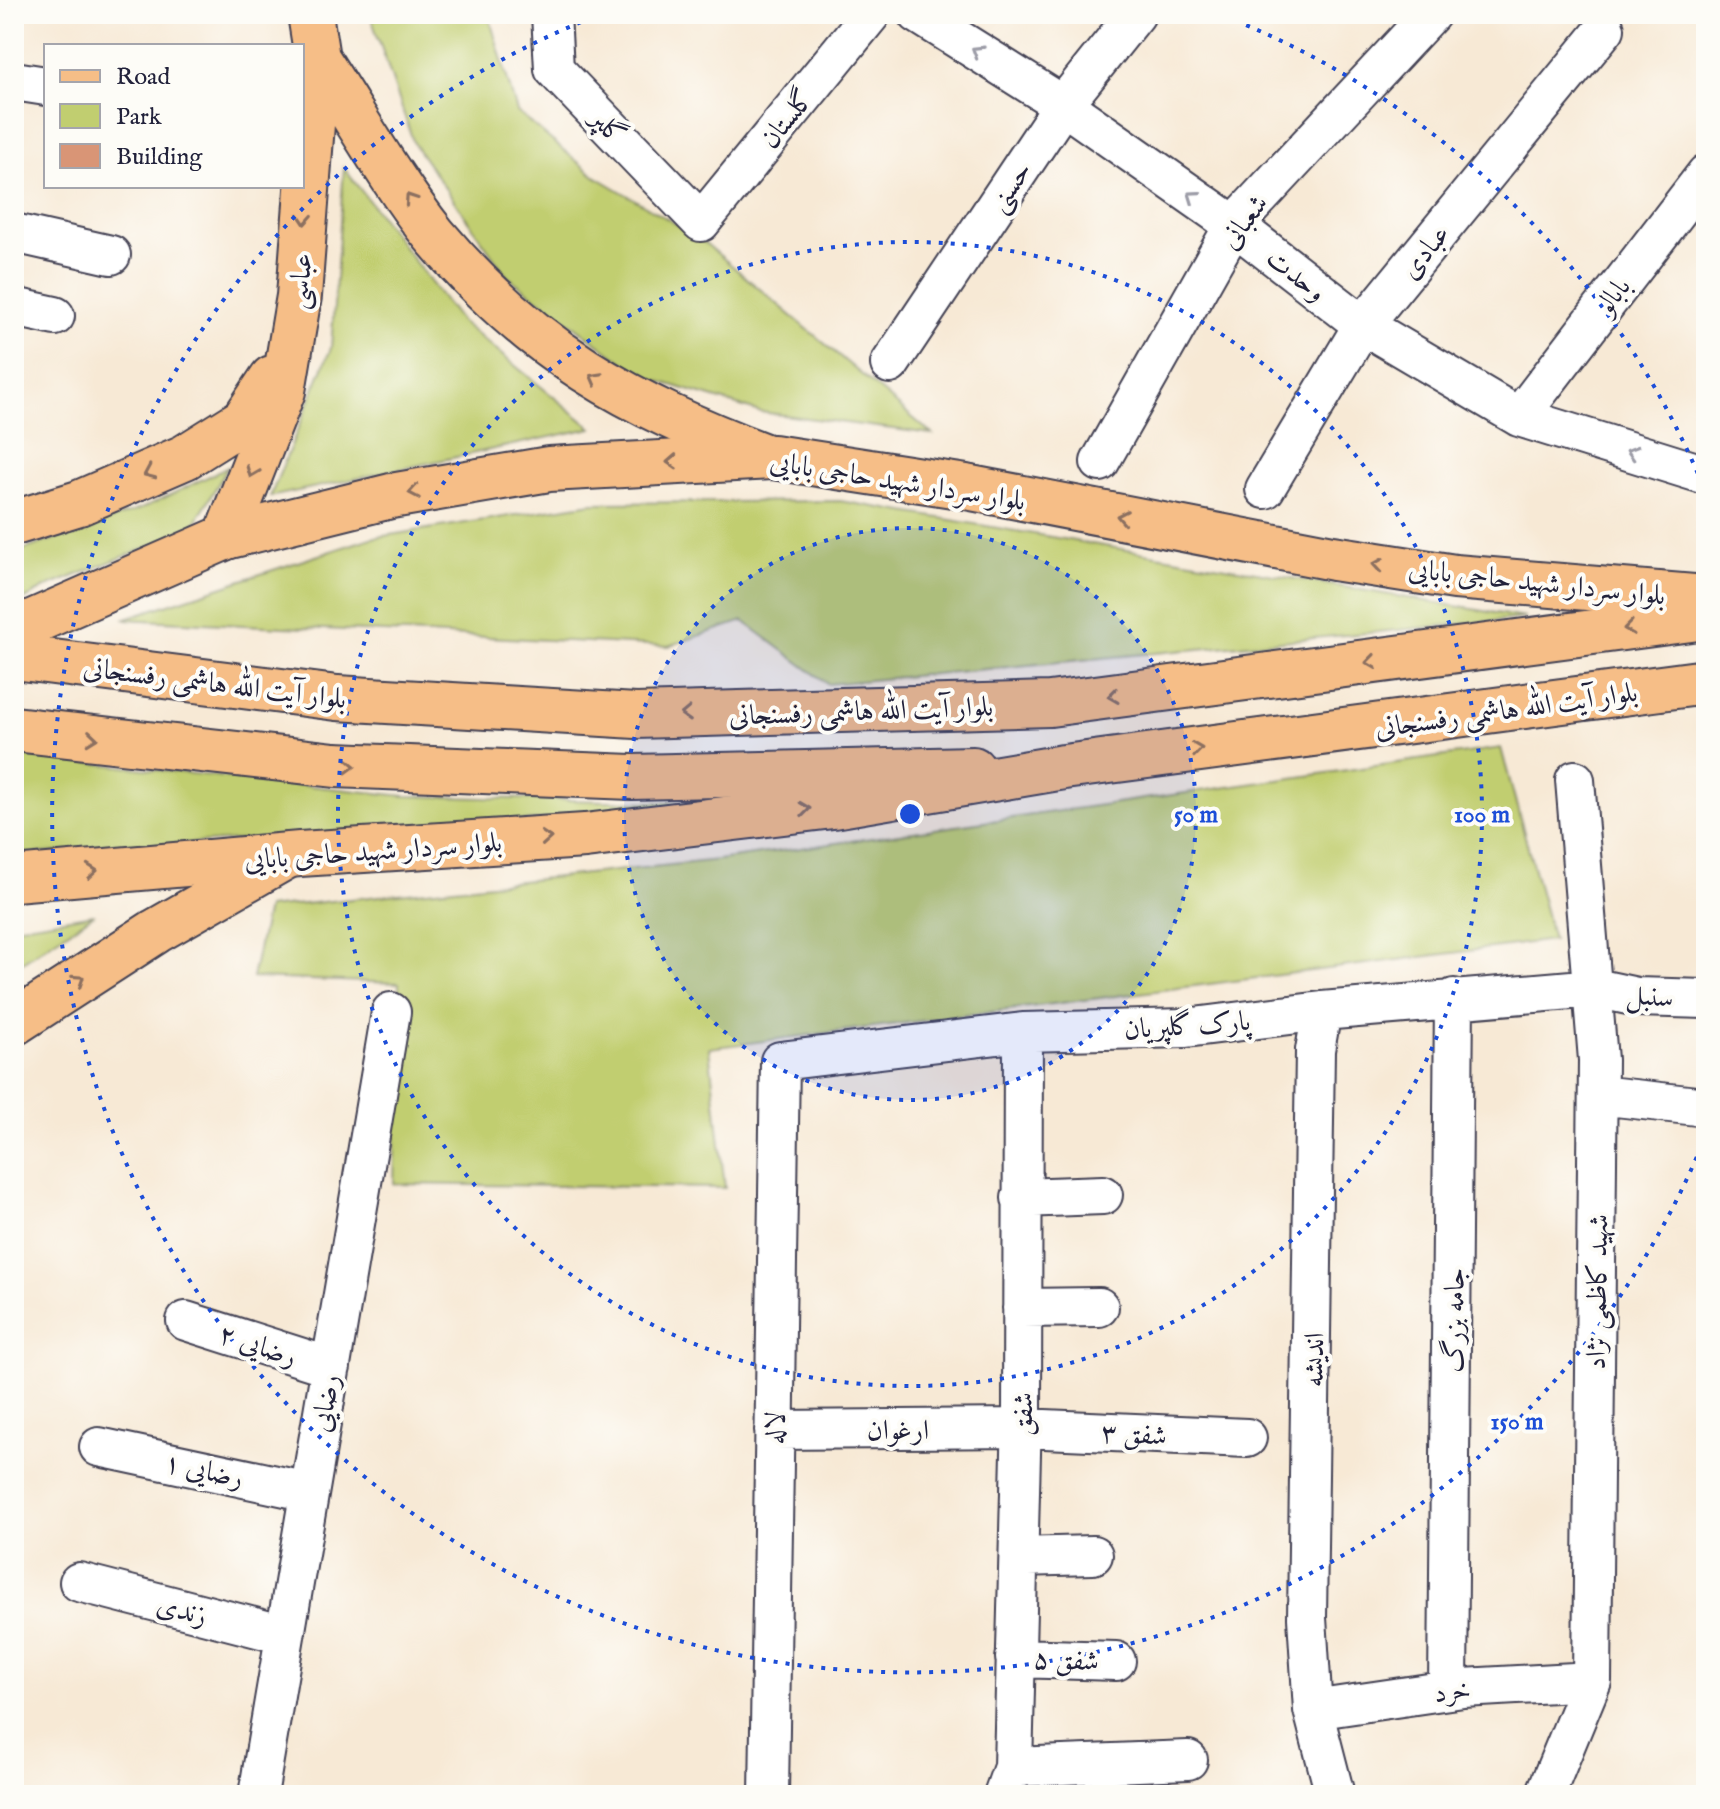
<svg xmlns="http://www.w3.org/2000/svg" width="1720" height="1809" font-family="'IM FELL English',Amiri,serif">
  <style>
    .green { fill: #c1ce70; stroke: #727856; stroke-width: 2 }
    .building { fill: #d99576 }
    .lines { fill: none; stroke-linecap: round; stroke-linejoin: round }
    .minor-casing { stroke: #424052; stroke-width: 42 }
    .major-casing { stroke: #424052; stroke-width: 48 }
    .highway-casing { stroke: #424052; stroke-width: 48 }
    .minor { stroke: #fff; stroke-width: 38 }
    .major { stroke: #f6be87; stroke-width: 44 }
    .highway { stroke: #f6be87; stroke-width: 44 }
    .oneway { stroke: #9c9ca7 }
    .oneway2 { stroke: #8c7061 }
    .ring { fill: none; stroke: #1d4ed8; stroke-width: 4; stroke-dasharray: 4 8 }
    .labels { text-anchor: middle; stroke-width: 8; stroke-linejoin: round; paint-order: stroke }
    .street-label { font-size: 28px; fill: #22223b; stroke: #fdfcf7 }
    .centre { fill: #1d4ed8; stroke: #fdfcf7; stroke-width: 4 }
    .ring-label { font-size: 24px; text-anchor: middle; font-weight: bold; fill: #1d4ed8; stroke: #fdfcf7; stroke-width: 8; stroke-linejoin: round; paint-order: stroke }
  </style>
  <rect width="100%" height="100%" fill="#fdfcf7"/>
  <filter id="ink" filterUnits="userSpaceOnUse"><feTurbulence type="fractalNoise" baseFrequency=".0125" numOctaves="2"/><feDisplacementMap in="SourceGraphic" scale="16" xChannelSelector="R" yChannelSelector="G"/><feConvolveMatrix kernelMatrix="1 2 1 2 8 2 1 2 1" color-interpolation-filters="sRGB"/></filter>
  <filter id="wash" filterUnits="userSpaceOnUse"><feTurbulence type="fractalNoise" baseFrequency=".006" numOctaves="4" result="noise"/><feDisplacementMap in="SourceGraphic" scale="32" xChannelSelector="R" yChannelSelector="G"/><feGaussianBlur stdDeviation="1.8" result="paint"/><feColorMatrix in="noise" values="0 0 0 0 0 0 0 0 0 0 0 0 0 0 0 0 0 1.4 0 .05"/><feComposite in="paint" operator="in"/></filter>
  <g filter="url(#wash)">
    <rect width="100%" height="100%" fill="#f7e9d5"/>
    <path class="green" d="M370,14L489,16L517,112L595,176L698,237L932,434L760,412L642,376L507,276L414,144Z
      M344,168L460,321L592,428L270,497L331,348Z
      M228,467L191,530L49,586L14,605V553L141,509Z
      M840,501L1525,618L828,684L743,621L669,646L123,619L371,538L592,503Z
      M1501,748L1553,940L709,1048L725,1188L394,1184L399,983L252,978L267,908L718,860Z
      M14,755L405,796L766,805L14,855Z
      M94,914L24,961L14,967V927Z"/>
    <g id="blocks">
      <path class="building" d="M1706,856V881H1704L1701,857Z"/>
    </g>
  </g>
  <g filter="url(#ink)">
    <use href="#blocks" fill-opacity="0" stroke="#424052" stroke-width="2"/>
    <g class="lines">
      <defs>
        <path id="minor" d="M551,14L554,69L701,222L871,14
          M918,14L1063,105L1234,225L1363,325L1519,417L1706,475
          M14,81L46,86
          M14,233L111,255
          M14,307L55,316
          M890,364L1063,105L1136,14
          M1519,417L1706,174
          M1100,462L1234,225L1431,14
          M1265,489L1363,325L1605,29
          M1322,1011L1315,1050L1307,1618L1313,1710L1335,1795
          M1598,1095L1706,1107
          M1021,1198L1103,1195
          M1022,1308L1099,1307
          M186,1321L331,1367
          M774,1430L1022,1428L1247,1438
          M99,1447L309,1492
          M1019,1557L1093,1555
          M79,1582L285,1635
          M1015,1658L1116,1661
          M1448,1690L1454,998
          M1313,1710L1463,1688L1592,1681
          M1013,1767L1188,1760
          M258,1795L391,1012
          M769,1795L780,1061L1023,1032L1186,1028L1322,1011L1595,988L1637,997L1706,999
          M1003,1795L1013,1767L1022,1414L1023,1032
          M1545,1795L1592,1681L1598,1060L1575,780"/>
        <path id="major" d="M317,58C353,113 393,184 434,235C532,352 628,404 767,457
          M14,523L79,503L185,457L244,420L272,378
          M226,537L283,391L299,296L317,58L310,14
          M14,657L337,698L636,716L1050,704L1706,617
          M14,729L335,765L632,777L973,769
          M14,1023L156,931L289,855"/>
        <path id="highway" d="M14,630L226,537L391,496L549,469L773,457L966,487L1333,558L1455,577L1706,598
          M14,879L300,854L585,836L833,806L1064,767L1706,682"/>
      </defs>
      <use href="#minor" class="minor-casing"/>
      <use href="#major" class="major-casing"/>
      <use href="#highway" class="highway-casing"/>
      <use href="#minor" class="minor"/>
      <use href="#major" class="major"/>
      <use href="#highway" class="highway"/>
    </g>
    <defs><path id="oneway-chevron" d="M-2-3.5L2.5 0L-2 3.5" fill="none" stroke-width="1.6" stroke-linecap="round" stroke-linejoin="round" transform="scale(2)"/></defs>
    <g class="oneway">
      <use href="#oneway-chevron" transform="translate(977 51) rotate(-148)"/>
      <use href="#oneway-chevron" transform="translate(1193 196) rotate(-145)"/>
      <use href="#oneway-chevron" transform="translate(1632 452) rotate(-163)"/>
    </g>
    <g class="oneway2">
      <use href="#oneway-chevron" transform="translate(410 199) rotate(-124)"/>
      <use href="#oneway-chevron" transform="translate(305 219) rotate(94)"/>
      <use href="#oneway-chevron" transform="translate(595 378) rotate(-151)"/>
      <use href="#oneway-chevron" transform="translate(672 462) rotate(177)"/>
      <use href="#oneway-chevron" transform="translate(252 472) rotate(111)"/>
      <use href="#oneway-chevron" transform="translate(149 473) rotate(156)"/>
      <use href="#oneway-chevron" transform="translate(414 492) rotate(170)"/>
      <use href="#oneway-chevron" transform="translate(1122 517) rotate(-169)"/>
      <use href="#oneway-chevron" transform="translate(1378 565) rotate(-171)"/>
      <use href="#oneway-chevron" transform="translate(1629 628) rotate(172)"/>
      <use href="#oneway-chevron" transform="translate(1371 662) rotate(172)"/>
      <use href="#oneway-chevron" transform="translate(1113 696) rotate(172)"/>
      <use href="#oneway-chevron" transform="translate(686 714) rotate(178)"/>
      <use href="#oneway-chevron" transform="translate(92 738) rotate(6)"/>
      <use href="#oneway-chevron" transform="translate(1197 749) rotate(-8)"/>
      <use href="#oneway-chevron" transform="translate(350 766) rotate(2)"/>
      <use href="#oneway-chevron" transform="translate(805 809) rotate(-7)"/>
      <use href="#oneway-chevron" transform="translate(546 838) rotate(-4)"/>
      <use href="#oneway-chevron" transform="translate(92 871) rotate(-5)"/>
      <use href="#oneway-chevron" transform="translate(79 980) rotate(-33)"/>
    </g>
  </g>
  <circle cx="910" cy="814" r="286" fill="#1d4ed8" fill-opacity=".12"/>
  <g class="ring">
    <circle cx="910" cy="814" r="286"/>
    <circle cx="910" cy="814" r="572"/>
    <path d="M1706 1135A858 858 0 1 1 596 16M1224 16A858 858 0 0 1 1706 493"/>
  </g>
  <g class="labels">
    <g class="street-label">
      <text transform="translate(786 118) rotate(-51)" y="10">گلستان</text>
      <text transform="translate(609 126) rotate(46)" y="10">گلپر</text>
      <text transform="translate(1009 186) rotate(-56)" y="10">حسنی</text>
      <text transform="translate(1243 221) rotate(-53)" y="10">شعبانی</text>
      <text transform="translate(1424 251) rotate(-51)" y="10">عبادی</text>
      <text transform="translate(1297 274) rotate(38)" y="10">وحدت</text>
      <text transform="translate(299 281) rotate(-84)" y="10">عباسی</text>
      <text transform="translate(1612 295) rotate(-52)" y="10">بابالو</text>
      <text transform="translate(898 480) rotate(9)" y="10">بلوار سردار شهید حاجی بابایی</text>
      <text transform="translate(1537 581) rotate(6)" y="10">بلوار سردار شهید حاجی بابایی</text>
      <text transform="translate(215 682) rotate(7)" y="10">بلوار آیت الله هاشمی رفسنجانی</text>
      <text transform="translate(1506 709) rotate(-8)" y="10">بلوار آیت الله هاشمی رفسنجانی</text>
      <text transform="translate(861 710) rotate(-2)" y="10">بلوار آیت الله هاشمی رفسنجانی</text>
      <text transform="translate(373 850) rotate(-4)" y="10">بلوار سردار شهید حاجی بابایی</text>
      <text transform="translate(1650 995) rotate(5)" y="10">سنبل</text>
      <text transform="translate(1187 1024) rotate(-4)" y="10">پارک گلپریان</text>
      <text transform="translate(1596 1292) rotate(-89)" y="10">شهید کاظمی نژاد</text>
      <text transform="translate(1453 1320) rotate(-89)" y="10">جامه بزرگ</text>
      <text transform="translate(258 1344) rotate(18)" y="10">رضایی ۲</text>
      <text transform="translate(1313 1360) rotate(-89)" y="10">اندیشه</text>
      <text transform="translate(324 1403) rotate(-80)" y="10">رضایی</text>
      <text transform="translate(1022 1414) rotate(-89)" y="10">شفق</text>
      <text transform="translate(774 1428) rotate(-89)" y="10">لاله</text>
      <text x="898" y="1439">ارغوان</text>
      <text transform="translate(1134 1433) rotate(3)" y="10">شفق ۳</text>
      <text transform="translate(204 1469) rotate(12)" y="10">رضایی ۱</text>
      <text transform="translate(182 1609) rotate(14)" y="10">زندی</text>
      <text transform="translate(1066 1659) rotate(2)" y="10">شفق ۵</text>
      <text transform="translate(1452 1690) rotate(-7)" y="10">خرد</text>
    </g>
  </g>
  <circle cx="910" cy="814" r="12" class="centre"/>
  <g class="ring-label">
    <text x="1196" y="822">50 m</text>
    <text x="1482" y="822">100 m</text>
    <text x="1517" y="1429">150 m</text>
  </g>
  <rect width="1720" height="1809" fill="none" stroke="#fdfcf7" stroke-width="48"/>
  <rect x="44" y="44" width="260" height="144" fill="#fdfcf7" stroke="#a5a5ac" stroke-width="2"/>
  <rect x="60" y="70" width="40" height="12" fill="#f6be87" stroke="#a5a5ac" stroke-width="2"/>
  <text x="116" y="84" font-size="24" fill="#22223b">Road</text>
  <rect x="60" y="104" width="40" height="24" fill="#c1ce70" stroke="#a5a5ac" stroke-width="2"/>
  <text x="116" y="124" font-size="24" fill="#22223b">Park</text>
  <rect x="60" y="144" width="40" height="24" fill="#d99576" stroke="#a5a5ac" stroke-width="2"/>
  <text x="116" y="164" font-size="24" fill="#22223b">Building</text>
</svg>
